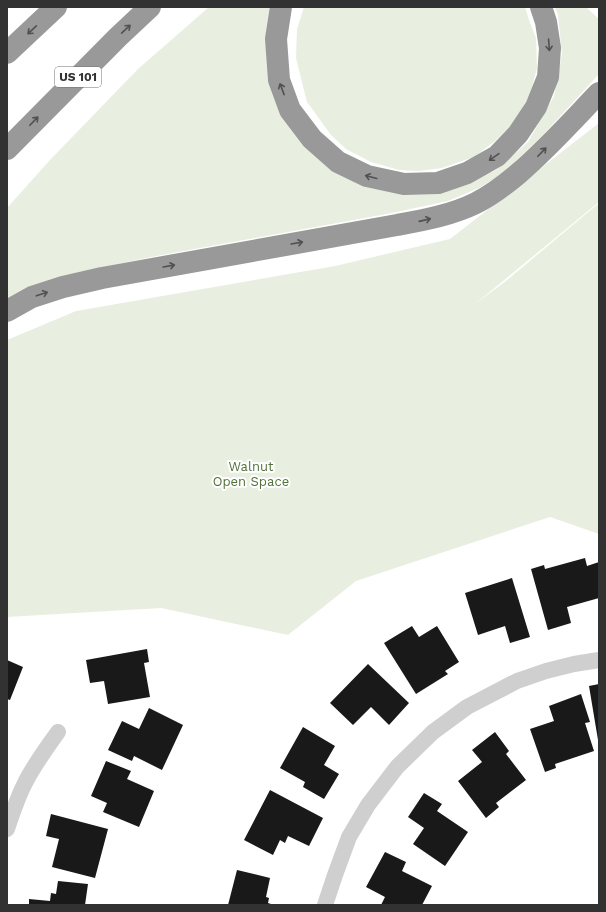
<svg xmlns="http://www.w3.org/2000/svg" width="606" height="912" font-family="'Work Sans',sans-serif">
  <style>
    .green { fill: #e8efe0 }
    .building { fill: #191919 }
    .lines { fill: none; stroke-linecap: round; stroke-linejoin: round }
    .minor { stroke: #cfcfcf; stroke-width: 16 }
    .motorway { stroke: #999; stroke-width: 22 }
    .oneway { stroke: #515151 }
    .labels { text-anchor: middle; stroke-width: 4; stroke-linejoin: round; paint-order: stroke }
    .shield { fill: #fff; stroke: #707070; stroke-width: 1 }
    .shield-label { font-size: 12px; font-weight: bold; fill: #323232 }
    .park-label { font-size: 13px; fill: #53713c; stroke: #fff }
  </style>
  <rect width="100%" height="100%" fill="#fff"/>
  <path class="green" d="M209,7H278L275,84L333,167L450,189L496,170L528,142L554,96L562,54L558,15L555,7H586L599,19V74L541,137L503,173L479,188L448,201L392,213L151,257L80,272L7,300V208L49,161L138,69Z
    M304,7H525L529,20L536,38L537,68L530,95L515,122L495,141L474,157L442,168L419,171L399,170L371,162L346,149L331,135L307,102L296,58L297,29Z
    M599,123V202L475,304L506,281L599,203V534L550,517L356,581L288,635L161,608L7,617V340L76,311L335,266L450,239Z"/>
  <path class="building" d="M585,558L587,566L599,562V598L567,607L571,623L548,630L531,569L544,565L545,569Z
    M512,578L530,637L510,643L505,626L478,635L465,593Z
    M412,626L419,637L437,626L459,662L445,671L448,674L416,694L384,643Z
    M147,649L149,662L144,663L150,697L108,704L104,681L90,683L86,660Z
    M7,660L23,667L10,700L7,699Z
    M368,664L409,703L389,725L371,707L353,725L330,703Z
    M599,684V739L598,740L589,686Z
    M581,694L590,722L585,723L594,751L555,764L556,768L545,772L530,729L554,721L549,706Z
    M149,708L183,725L162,770L134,756L132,761L108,750L122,721L139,729Z
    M303,727L335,746L324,765L339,774L324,799L303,787L305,782L280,768Z
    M495,732L509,751L506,754L526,780L496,803L499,807L486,818L458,781L482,762L472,750Z
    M106,761L131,771L127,779L154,791L139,827L103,812L107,803L91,796Z
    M270,790L323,818L309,846L288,836L285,843L280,840L273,855L244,840Z
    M424,793L442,804L437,811L468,832L445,866L413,844L424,828L408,817Z
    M51,814L108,829L95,878L52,867L59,839L46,836Z
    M385,852L406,862L402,871L432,886L422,905H381L385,897L366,887Z
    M237,870L270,878L266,897L269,898L268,903L274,905H228Z
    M58,881L88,884L85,905H29V899L50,901L51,893L56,894Z"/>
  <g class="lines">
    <path class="minor" d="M7,829C12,814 17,799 24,785C33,766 46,749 58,732
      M325,905L335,875L349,837L368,805L397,767L433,732L467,707L517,681L546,671L574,664L599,660"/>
    <path class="motorway" d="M281,7L276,39L279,80L290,110L312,139L338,162L367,176L404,184L438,183L467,173L497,156L518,134L536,107L548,77L550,48L546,22L541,7
      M7,53L56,7
      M7,149L118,37L150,7
      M7,311L32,297L63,287L102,278L397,225C424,220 452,215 476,203C492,195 506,184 519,173C547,149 573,120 599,93"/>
  </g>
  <defs><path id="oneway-shaft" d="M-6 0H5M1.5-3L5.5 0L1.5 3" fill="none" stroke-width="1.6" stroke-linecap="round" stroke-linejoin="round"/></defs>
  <g class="oneway">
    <use href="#oneway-shaft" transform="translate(126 29) rotate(-43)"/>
    <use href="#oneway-shaft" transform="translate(32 30) rotate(137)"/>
    <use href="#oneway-shaft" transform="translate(549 45) rotate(86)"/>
    <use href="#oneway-shaft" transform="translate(282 89) rotate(-111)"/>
    <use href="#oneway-shaft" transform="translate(34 121) rotate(-46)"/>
    <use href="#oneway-shaft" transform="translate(542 152) rotate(-46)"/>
    <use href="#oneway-shaft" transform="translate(494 157) rotate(145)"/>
    <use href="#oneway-shaft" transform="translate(371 177) rotate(-165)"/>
    <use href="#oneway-shaft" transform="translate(425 220) rotate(-13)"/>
    <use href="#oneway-shaft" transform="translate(297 243) rotate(-10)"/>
    <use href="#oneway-shaft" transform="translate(169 266) rotate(-10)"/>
    <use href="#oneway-shaft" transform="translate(42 294) rotate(-18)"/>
  </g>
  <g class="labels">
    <rect class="shield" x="55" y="67" width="46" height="20" rx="3"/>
    <g class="shield-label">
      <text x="78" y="81">US 101</text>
    </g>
    <g class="park-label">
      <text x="251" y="471">Walnut<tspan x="251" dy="15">Open Space</tspan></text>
    </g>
  </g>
  <rect width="606" height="912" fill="none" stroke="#323232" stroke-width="16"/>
</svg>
